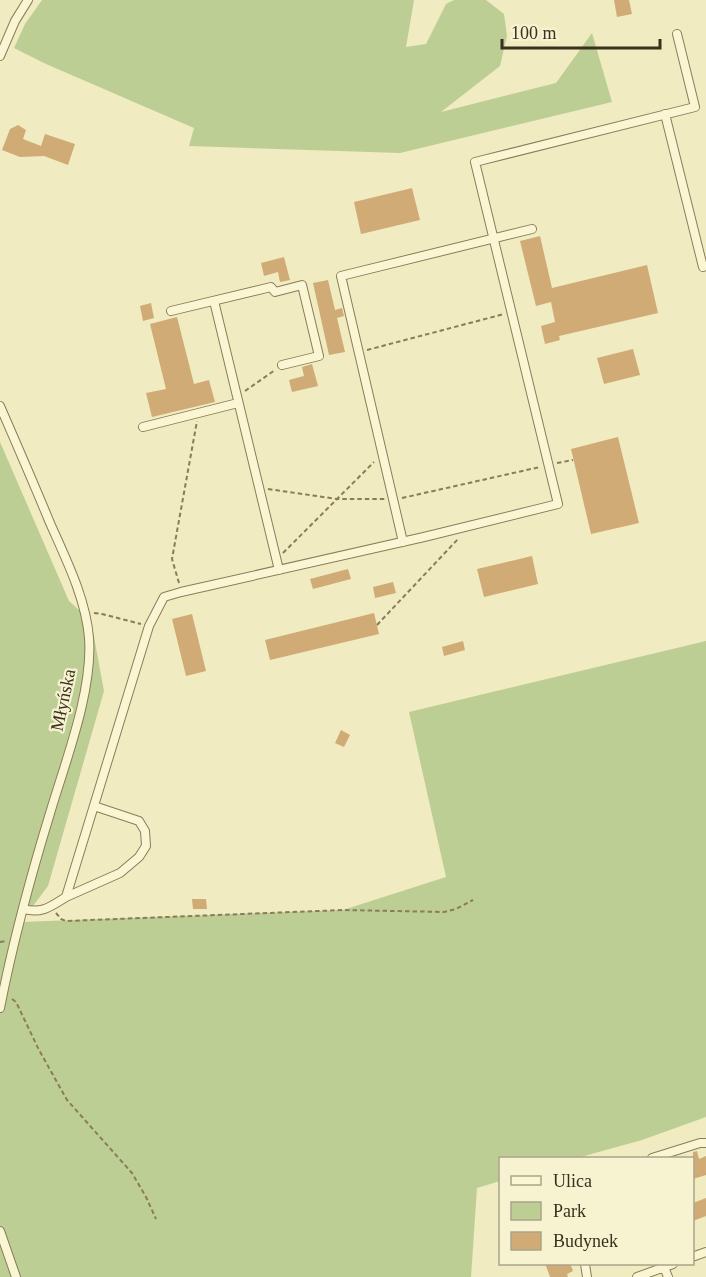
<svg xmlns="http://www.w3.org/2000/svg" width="706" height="1277" font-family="'Times New Roman',serif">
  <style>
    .green { fill: #bdce94 }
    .building { fill: #d0ab75 }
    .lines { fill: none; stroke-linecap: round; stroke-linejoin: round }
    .street-casing { stroke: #8a7c58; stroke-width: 10 }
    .path { stroke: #8a7c58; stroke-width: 2; stroke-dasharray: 4.5 3; stroke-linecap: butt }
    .street { stroke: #faf6d4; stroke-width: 8 }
    .labels { text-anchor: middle; stroke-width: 4.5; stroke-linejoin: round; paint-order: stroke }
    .street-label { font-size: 18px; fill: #39301d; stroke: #f7f3d1 }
  </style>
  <rect width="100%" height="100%" fill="#f0ebc1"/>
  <path class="green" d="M42,0H414L406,47L426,44L446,4L454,0H486L504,14L507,36L500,66L441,112L556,83L592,33L612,102L400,153L189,146L194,128L46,64L14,48L25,24Z
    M0,442L69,601L91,621L104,691L48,886L21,922L343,910L446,877L409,712L706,641V1117L642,1140L577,1158H500V1181L477,1188L471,1277H0Z"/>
  <path class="building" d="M614,0H629L632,14L617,17Z
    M18,125L26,130L23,139L41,146L45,134L75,144L68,165L44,156L20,157L2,150L10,129Z
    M412,188L420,220L361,234L354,202Z
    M540,236L552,288L647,265L658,313L559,336L560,340L545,344L541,326L555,322L551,302L536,306L520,241Z
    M284,257L290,280L280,282L278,272L264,276L261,263Z
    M328,280L335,310L342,308L344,316L337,318L345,352L329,355L313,283Z
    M151,303L154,318L143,321L140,306Z
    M177,317L194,384L209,380L215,402L152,417L146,393L166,389L150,324Z
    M633,349L640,375L604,384L597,358Z
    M312,364L318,386L292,392L289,380L304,376L302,367Z
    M618,437L639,523L591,534L571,449Z
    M532,556L538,584L484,597L477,569Z
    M348,569L351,579L313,589L310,579Z
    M393,582L396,593L375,598L373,587Z
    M374,613L379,634L270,660L265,640Z
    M192,614L206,671L186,676L172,619Z
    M463,641L465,650L444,656L442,647Z
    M341,730L350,735L344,747L335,743Z
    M192,899H206L207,909H193Z
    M697,1151L699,1159L706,1156V1175L693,1179V1152Z
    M706,1198V1216L693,1221V1203Z
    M545,1263H570L573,1271L567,1274L568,1277H550Z"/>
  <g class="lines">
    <defs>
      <path id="street" d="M0,56L15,21L28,0
        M665,114L703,267
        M214,301L279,570
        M171,311L271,287L275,292L302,285L319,356L282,365
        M0,406C17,445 34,484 50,523C66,559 86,599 89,638C93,690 66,760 51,810C31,875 13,941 0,1008
        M143,427L238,403
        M403,542L341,276L532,229
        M66,897L120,873L139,857L146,846L145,831L139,821L94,806
        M23,909C42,914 50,907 66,897L149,626L164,597L181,592L424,537L558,504L475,162L695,107L677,34
        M652,1158L700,1143H706
        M0,1231L16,1277
        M692,1257L706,1252
        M585,1264L587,1277
        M664,1267L668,1277
        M637,1277L673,1264"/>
    </defs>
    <use href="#street" class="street-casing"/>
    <path class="path" d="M367,350L504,314
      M245,391L275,370
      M557,463L573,460
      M268,489L337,499H385
      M402,498L540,467
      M283,553L374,462
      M179,583L172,559L197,421
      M94,613L102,614L141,624
      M377,625L458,539
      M56,913L61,919L66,921L343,910L444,912L456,909L473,900
      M0,942L6,941
      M12,999L16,1002L39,1050L67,1100L132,1173L146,1197L156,1219"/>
    <use href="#street" class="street"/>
  </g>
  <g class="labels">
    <g class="street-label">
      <text transform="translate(63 700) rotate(-78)" y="6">Młyńska</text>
    </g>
  </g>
  <rect x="499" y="1157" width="195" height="108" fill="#f7f3d1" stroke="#aba589" stroke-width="1.5"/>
  <rect x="511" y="1176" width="30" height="9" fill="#faf6d4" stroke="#aba589" stroke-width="1.5"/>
  <text x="553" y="1187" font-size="18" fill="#39301d">Ulica</text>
  <rect x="511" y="1202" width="30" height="18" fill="#bdce94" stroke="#aba589" stroke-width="1.5"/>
  <text x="553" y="1217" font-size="18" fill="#39301d">Park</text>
  <rect x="511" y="1232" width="30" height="18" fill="#d0ab75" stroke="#aba589" stroke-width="1.5"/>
  <text x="553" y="1247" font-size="18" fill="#39301d">Budynek</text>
  <path d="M502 39v9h158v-9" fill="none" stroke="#39301d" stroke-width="3"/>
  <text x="511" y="39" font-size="18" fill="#39301d" stroke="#f7f3d1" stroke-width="4.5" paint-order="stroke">100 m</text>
</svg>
